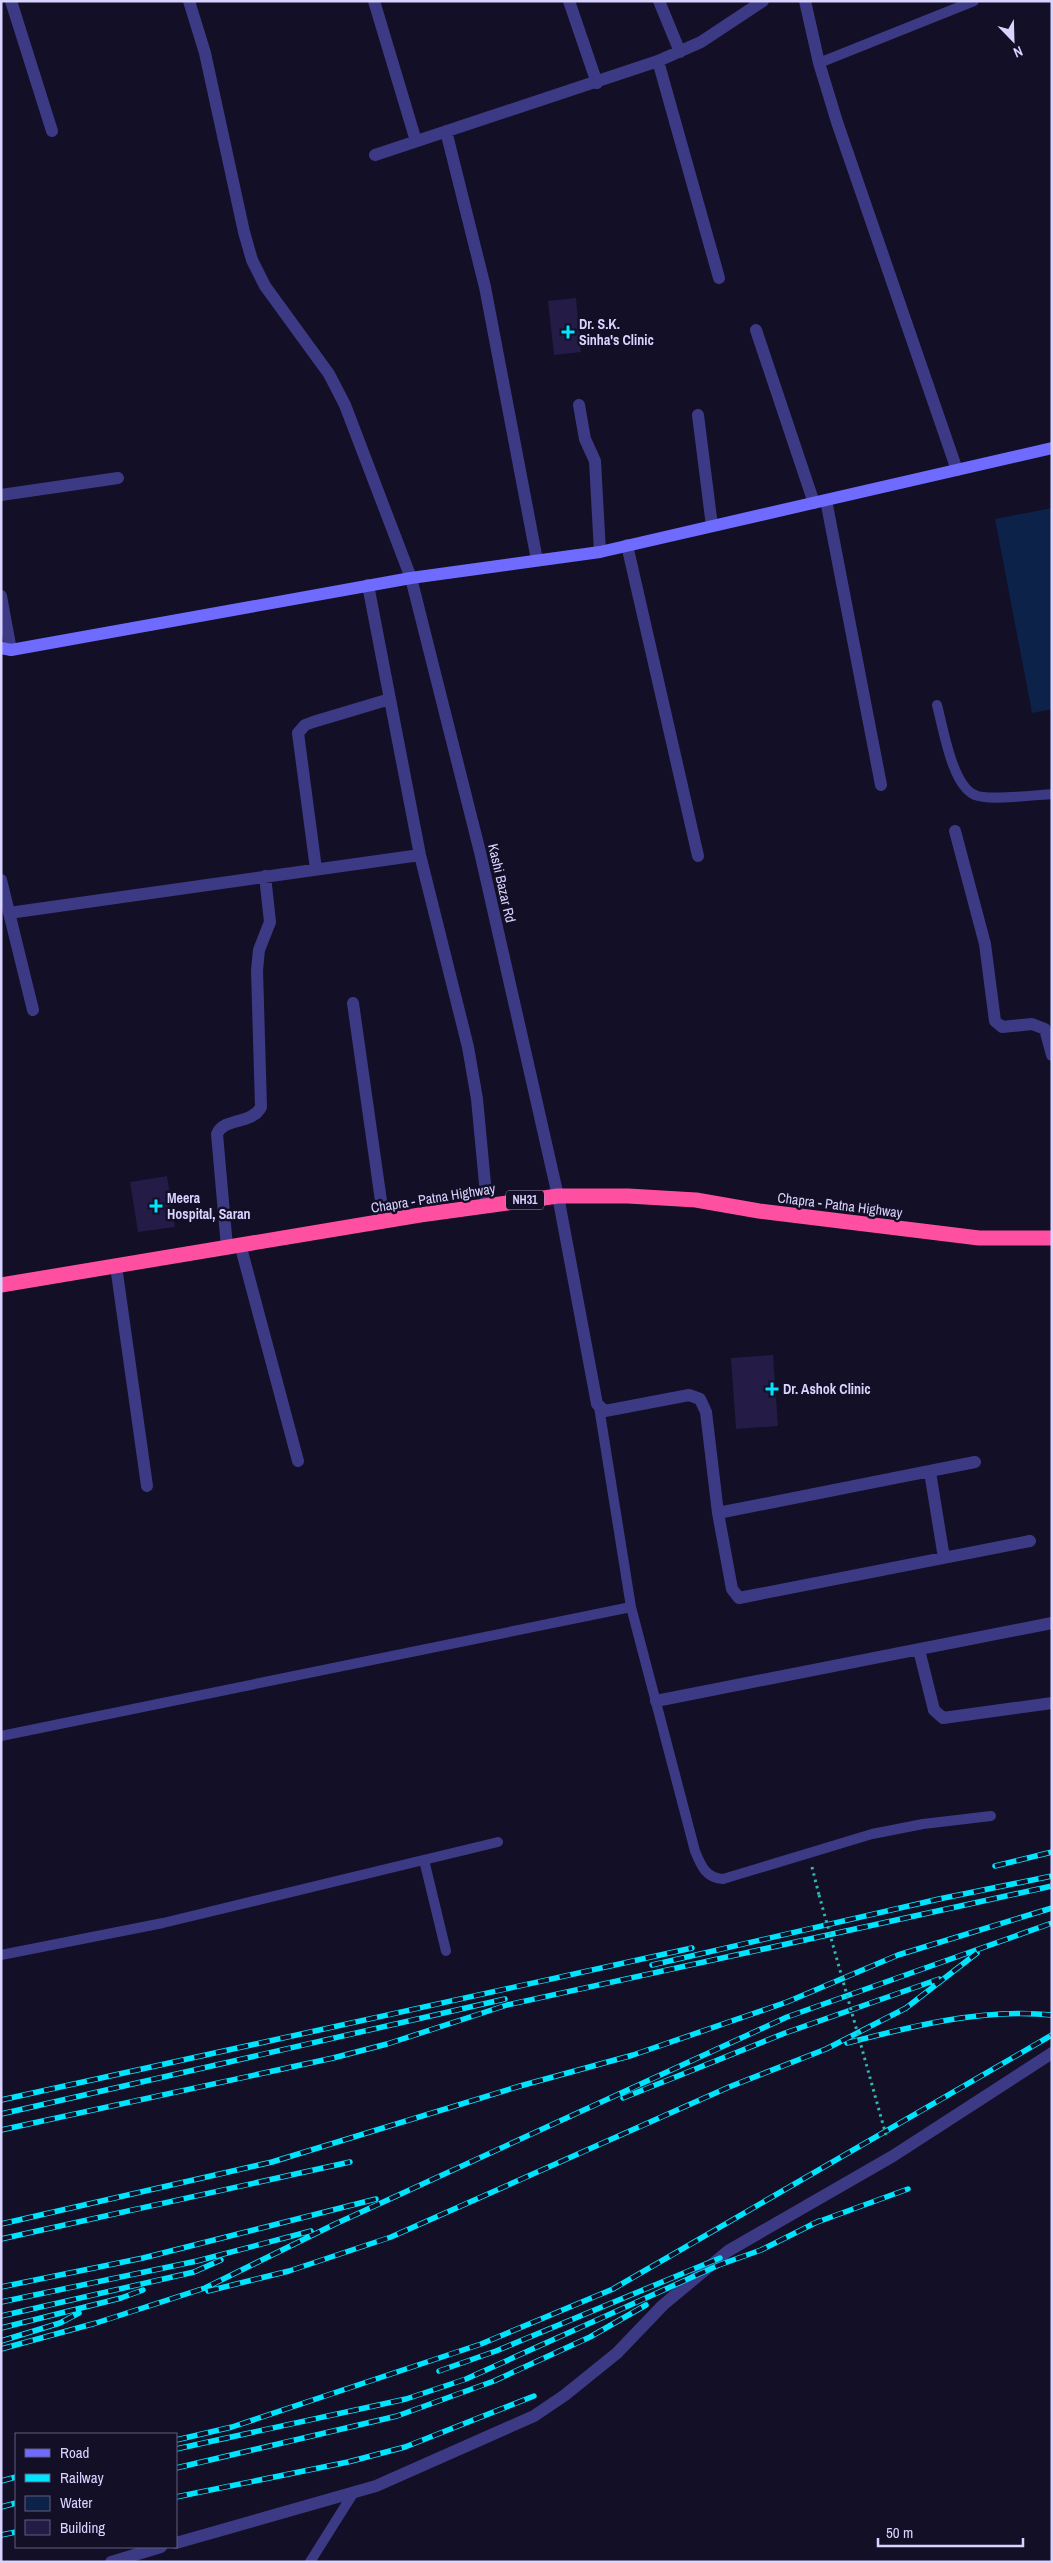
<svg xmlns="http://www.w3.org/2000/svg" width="1053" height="2563" font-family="'Archivo Narrow',sans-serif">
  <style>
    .water { fill: #0c2248 }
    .building { fill: #241b47 }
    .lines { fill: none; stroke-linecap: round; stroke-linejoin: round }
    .path { stroke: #2fb8b0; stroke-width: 3; stroke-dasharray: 2.5 4; stroke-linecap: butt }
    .lane { stroke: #3d3a85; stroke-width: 10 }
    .street { stroke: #3d3a85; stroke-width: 12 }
    .secondary { stroke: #6f6bff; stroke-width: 12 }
    .highway { stroke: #ff4fa3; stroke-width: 15 }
    .rail-casing { stroke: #00e5ff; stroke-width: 5.5 }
    .rail { stroke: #130f26; stroke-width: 4; stroke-dasharray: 11; stroke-linecap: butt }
    .path-bridge { stroke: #2fb8b0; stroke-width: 3; stroke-dasharray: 2.5 4; stroke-linecap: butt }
    .poi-dot { fill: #00e5ff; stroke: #130f26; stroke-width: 2 }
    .labels { text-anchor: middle; stroke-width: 5; stroke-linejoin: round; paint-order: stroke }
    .shield { fill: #130f26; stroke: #9e99be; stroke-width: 1 }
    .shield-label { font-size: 12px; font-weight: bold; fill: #d9d4ff }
    .poi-label { font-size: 14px; font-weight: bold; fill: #d9d4ff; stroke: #130f26; text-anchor: start }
    .street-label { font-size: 14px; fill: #d9d4ff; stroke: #130f26 }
  </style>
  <rect width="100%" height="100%" fill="#130f26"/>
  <path class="water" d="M1052,508V709L1032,713L995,519Z"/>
  <path class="building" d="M576,298L581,352L554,355L548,301Z
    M167,1176L175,1227L138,1232L130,1182Z
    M773,1355L778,1426L736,1429L731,1358Z"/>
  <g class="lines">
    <path class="path" d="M812,1867L819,1895"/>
    <path class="lane" d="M819,63L974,1
      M937,705C943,727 952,786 975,795C988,801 1035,795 1052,794
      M599,1407L631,1607L695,1851C701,1866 706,1878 723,1879L872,1834L923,1824L991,1816
      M1,1736L631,1607
      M424,1860L446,1951
      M1,1955L163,1923L498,1842
      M310,2562L354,2492"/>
    <path class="street" d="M11,1L52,131
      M189,1L205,53L244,232L252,260L265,286L329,374L345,405L411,578L480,852L558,1196L597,1404L605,1411L689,1395L700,1399L706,1412L718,1513L732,1589L739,1598L1030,1541
      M374,1L416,141
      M569,1L597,83
      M659,1L680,52
      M805,1L819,63L837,122L957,470
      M658,61L719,278
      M446,131L485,287L537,560
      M375,155L658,61L701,42L763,1
      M756,330L814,503
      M579,405L585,439L595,461L600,552
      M698,415L712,526
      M1,495L118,478
      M826,500L881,785
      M627,545L698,856
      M368,585L420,855L468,1047L477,1099L487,1205
      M1,596L11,650
      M955,831L985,944L995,1021L1002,1027L1032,1024L1045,1029L1052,1055
      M316,869L298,733L305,725L313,722L390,699
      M1,880L33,1010
      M9,913L420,855
      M353,1003L384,1222
      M240,1244L298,1461
      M227,1247L217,1134C224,1117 252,1125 261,1107L257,970L259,950L270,922L265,876
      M116,1266L147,1486
      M930,1472L944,1558
      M718,1513L975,1462
      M919,1650L934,1710L943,1718L1052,1703
      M656,1701L1052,1623
      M176,2543L376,2486L534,2416L565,2395L617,2353L663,2305L728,2251L893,2156L1052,2053
      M111,2562L161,2547"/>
    <path class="secondary" d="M1,648L11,650L411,578L600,552L1052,448"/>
    <path class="highway" d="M1,1285L420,1215L558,1196H628L696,1200L759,1211L979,1238H1052"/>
    <defs>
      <path id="rail" d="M995,1866L1052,1852
        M652,1965L939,1899L1052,1876
        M847,2043C913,2026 983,2008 1052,2015
        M623,2098L785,2033L939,1979
        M1,2100L692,1948
        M1,2114L505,1999
        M1,2130L333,2058L387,2044L507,2005L1052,1886
        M1,2224L272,2162L520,2086L633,2055L787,2002L898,1955L1052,1908
        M812,2224L908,2189
        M1,2239L350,2162
        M1,2287L143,2258L376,2199
        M208,2291L289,2271L391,2237L729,2087L826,2049L906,2008L977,1953
        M1,2302L197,2261L311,2231
        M1,2316L194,2272L221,2260
        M1,2328L121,2298L143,2290
        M1,2341L60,2323L79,2313
        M1,2349L96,2323L205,2288L333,2225L787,2017L1052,1923
        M439,2371L496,2351L720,2258
        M176,2440L232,2427L481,2344L613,2289L1052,2035
        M176,2449L406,2399L466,2379L719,2265L761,2250L819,2221
        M176,2468L397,2416L494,2381L590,2337L646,2305
        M1,2481L16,2477
        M176,2497L348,2462L405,2447L534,2396
        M1,2507L16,2503
        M1,2535L16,2532"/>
    </defs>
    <use href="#rail" class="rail-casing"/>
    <use href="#rail" class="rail"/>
    <path class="path-bridge" d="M819,1895L886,2135"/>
  </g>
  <g class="poi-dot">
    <path d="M565.5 324.5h5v5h5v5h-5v5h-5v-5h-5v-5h5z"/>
    <path d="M153.5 1198.5h5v5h5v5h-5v5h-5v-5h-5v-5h5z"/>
    <path d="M769.5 1381.5h5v5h5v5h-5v5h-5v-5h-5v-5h5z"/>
  </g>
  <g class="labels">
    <rect class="shield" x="506" y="1190.5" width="38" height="19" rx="4"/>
    <g class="shield-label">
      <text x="525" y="1204">NH31</text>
    </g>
    <g class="poi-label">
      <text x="579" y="329">Dr. S.K.<tspan x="579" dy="16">Sinha's Clinic</tspan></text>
      <text x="167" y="1203">Meera<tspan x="167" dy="16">Hospital, Saran</tspan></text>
      <text x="783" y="1394">Dr. Ashok Clinic</text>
    </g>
    <g class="street-label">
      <text transform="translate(502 883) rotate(77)" y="5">Kashi Bazar Rd</text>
      <text transform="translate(433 1198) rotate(-9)" y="5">Chapra - Patna Highway</text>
      <text transform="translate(840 1205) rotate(7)" y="5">Chapra - Patna Highway</text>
    </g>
  </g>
  <rect width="1053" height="2563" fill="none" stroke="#d9d4ff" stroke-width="5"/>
  <rect x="15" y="2433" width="162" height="115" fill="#130f26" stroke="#625e7d"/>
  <rect x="25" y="2449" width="25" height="8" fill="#6f6bff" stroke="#625e7d"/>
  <text x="60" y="2458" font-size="15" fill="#d9d4ff">Road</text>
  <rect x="25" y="2474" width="25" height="8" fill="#00e5ff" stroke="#625e7d"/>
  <text x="60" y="2483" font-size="15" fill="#d9d4ff">Railway</text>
  <rect x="25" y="2496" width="25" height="15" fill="#0c2248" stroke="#625e7d"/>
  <text x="60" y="2508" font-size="15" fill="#d9d4ff">Water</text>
  <rect x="25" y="2520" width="25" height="15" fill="#241b47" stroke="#625e7d"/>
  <text x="60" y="2533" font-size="15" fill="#d9d4ff">Building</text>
  <g transform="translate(1013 40) rotate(157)" stroke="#130f26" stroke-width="4" paint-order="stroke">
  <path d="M0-4L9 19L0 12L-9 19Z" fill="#d9d4ff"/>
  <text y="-8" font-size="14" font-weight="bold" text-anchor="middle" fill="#d9d4ff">N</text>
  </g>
  <path d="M878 2538v8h145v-8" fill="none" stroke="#d9d4ff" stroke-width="2.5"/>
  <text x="886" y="2538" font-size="15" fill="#d9d4ff" stroke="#130f26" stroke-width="4" paint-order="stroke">50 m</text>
</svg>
